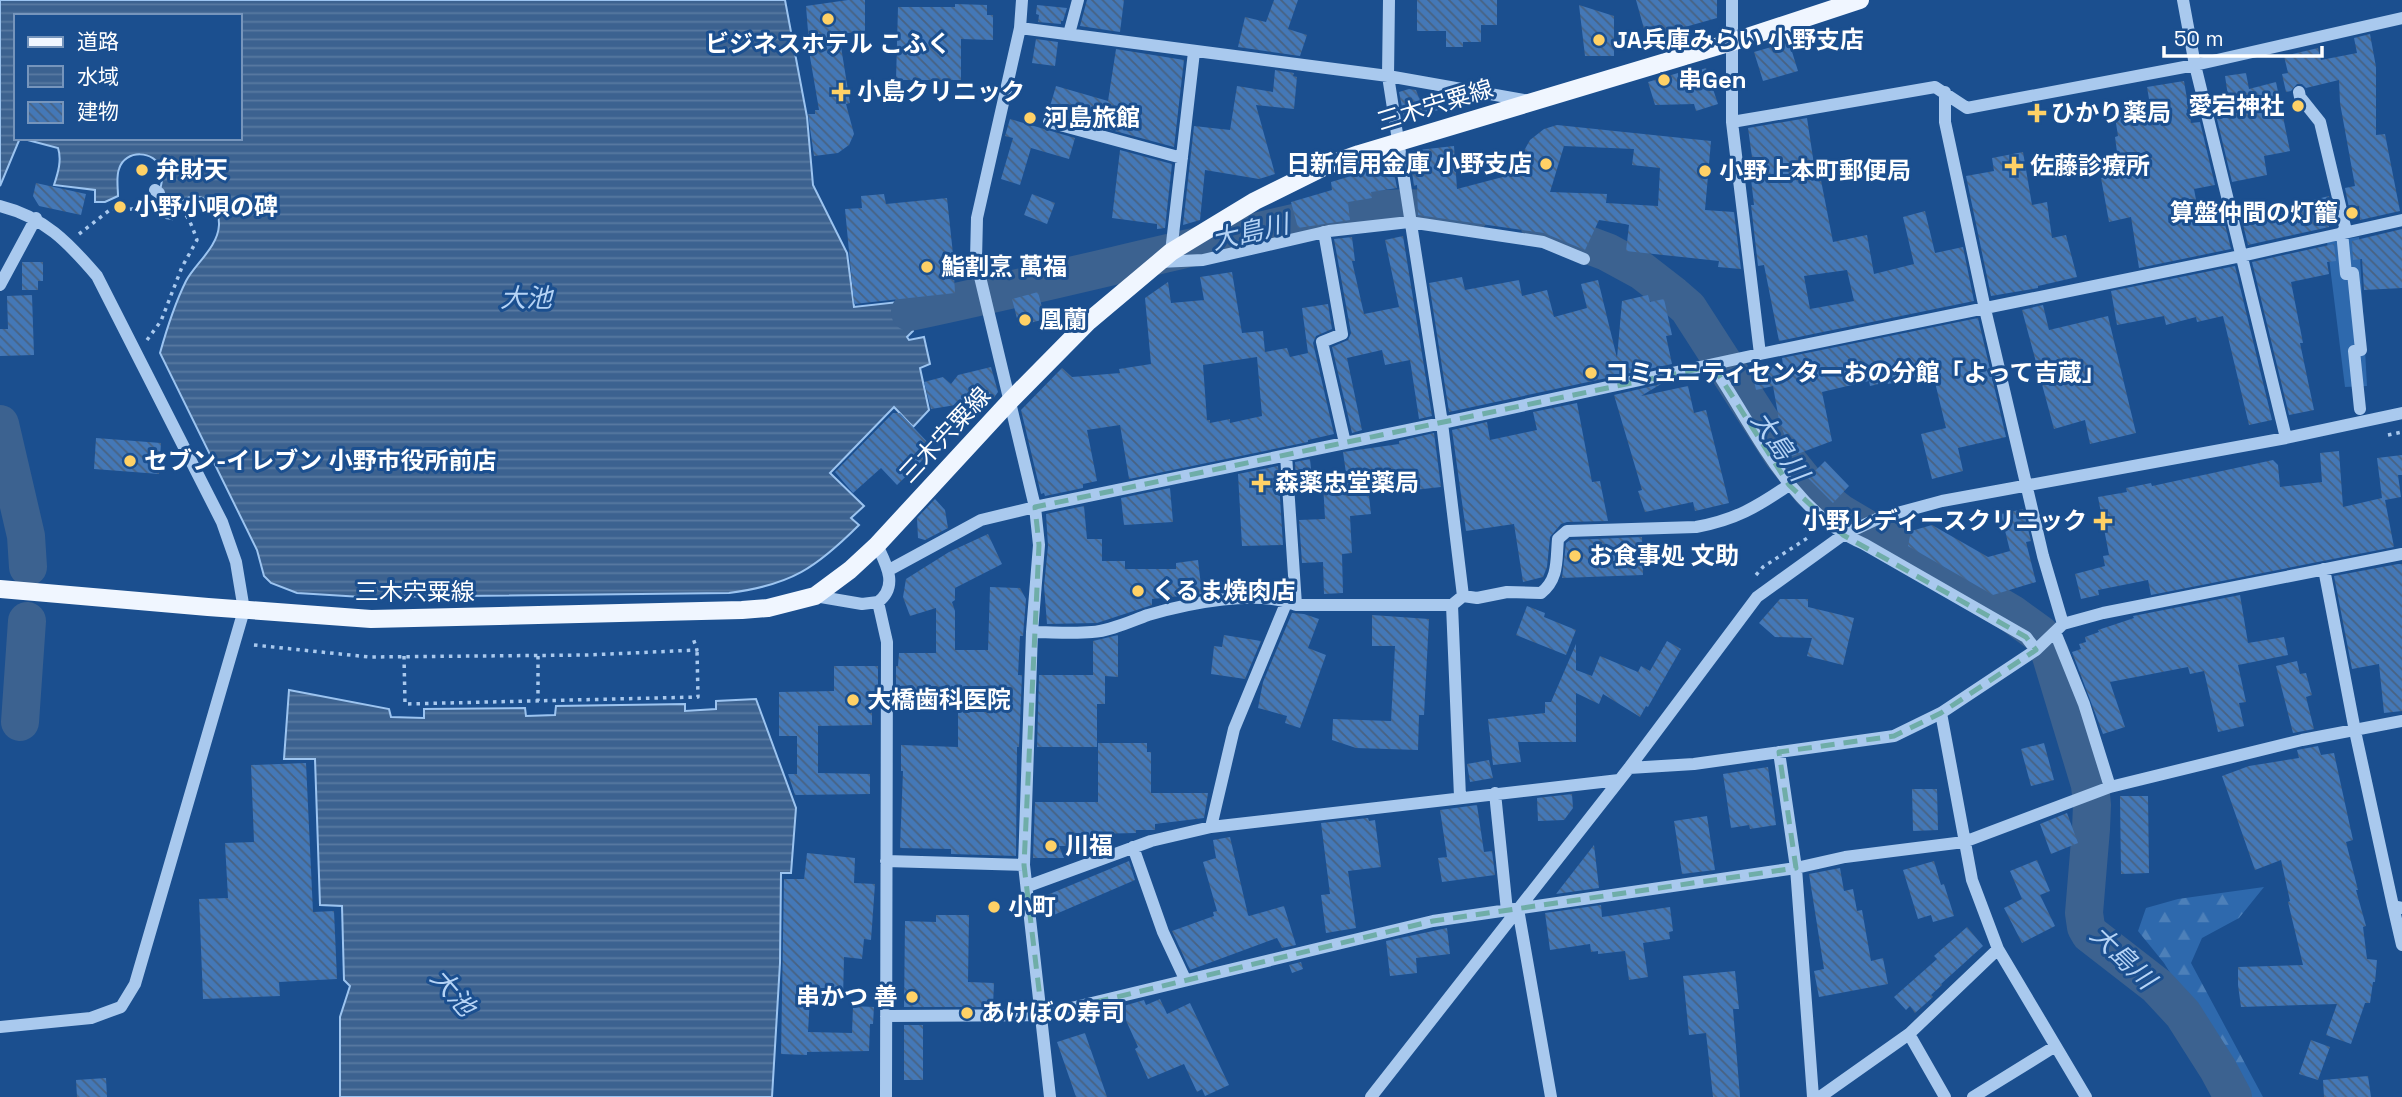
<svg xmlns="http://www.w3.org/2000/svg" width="2402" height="1097" font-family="'Space Grotesk','Noto Sans JP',sans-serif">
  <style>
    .green { fill: #2e69ad }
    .forest { fill: url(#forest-firs) }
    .water { fill: url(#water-rules); stroke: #9cc4f0; stroke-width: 2; fill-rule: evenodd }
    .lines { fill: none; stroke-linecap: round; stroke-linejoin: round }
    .river { stroke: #3c6290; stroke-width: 38 }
    .building { fill: url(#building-back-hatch); fill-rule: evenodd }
    .path { stroke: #a9c9ee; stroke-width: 3.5; stroke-dasharray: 3.5 5; stroke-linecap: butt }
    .minor { stroke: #a9c9ee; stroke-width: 12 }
    .major { stroke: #f0f6ff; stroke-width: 18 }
    .marked { fill: none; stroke: #6fada8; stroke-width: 5; stroke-dasharray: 14 9; stroke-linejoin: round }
    .poi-dot { fill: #ffd166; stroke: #1b4f8f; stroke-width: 2.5 }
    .labels { text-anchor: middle; stroke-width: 6; stroke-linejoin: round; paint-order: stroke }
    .poi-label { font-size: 24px; font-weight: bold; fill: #fff; stroke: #1b4f8f; text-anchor: start }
    .street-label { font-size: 24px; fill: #fff; stroke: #1b4f8f }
    .water-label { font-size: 26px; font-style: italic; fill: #b5d3f5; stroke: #1b4f8f }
  </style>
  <defs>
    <pattern id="forest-firs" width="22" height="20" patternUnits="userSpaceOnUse" patternTransform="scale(1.75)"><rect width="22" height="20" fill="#2e69ad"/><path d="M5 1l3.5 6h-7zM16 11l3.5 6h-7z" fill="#4d80b9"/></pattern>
    <pattern id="water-rules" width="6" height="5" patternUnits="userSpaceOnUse" patternTransform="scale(1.75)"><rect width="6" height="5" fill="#3c6290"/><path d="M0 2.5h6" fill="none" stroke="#597aa1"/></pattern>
    <pattern id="building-back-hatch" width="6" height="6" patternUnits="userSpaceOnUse" patternTransform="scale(1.75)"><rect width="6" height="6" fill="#4478b7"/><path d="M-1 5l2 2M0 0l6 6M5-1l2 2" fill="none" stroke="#486282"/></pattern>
  </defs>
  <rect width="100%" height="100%" fill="#1b4f8f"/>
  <path class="green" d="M2359,237L2367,386L2345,387L2327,242Z"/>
  <path class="forest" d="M2264,887L2239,918L2202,938L2191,963L2263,1097H2247L2164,963L2138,931L2146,908L2178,899Z"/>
  <path class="water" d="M0,0H785L807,117L813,185L847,253L854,307L907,301L913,331L907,337L909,340L924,337L930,364L920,368L929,410L913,427L894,407L830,473L864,506L851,518L859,525C816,568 791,585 729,593L362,597L297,593L271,583L264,576L257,550L160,353C167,328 174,305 186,281C195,264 218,247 219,225C220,193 180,184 172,219L166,218L157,207C157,194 165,182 161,169C155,150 125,149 119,169C116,177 118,188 118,196L105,202H95V190L54,185C58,173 62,160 58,148L20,138L0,186ZM16,16H240V138H16Z
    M289,690L389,709L391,717L424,718V709L525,708L526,716L555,715L556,706L685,704V711L716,709V701L756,699L796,808L791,873H781L780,963L772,1097H340V1017L350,986L344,980L342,906L320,905L315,759H284Z"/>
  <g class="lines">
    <path class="river" d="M1540,227L1607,252L1642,271L1673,295L1688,308L1782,454L1811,490L1840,513L2012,614L2041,635L2050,653L2090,785L2092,805L2091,829L2084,913L2086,927L2090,934L2157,986L2183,1014L2218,1069L2233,1097
      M910,312C1005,292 1099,269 1194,247C1285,226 1377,195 1470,214
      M0,424L26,536L28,567
      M20,722L27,621"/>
  </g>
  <path class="building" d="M848,0H865V31L839,34L850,103L846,104L854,134L849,145L838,153L814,156L808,114H815V110H819L810,57L806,6Z
    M1087,0H1124L1120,32L1080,26Z
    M1274,0H1298L1288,29L1307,35L1300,56L1238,47L1245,17L1266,22Z
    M1417,0H1497V25H1481V42H1463V47H1446V31H1417Z
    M1636,0H1717V18L1653,36H1646Z
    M955,4L987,5V15H993V40L961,39V80H896L898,7H955Z
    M1037,5L1067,8L1063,21H1061V24L1038,22L1039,15L1036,14Z
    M1579,5L1614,16V56H1585Z
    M2370,34L2376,67V135L2385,134L2400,211L2360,220L2359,206L2349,208L2345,188L2355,186L2340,103L2339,80L2306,88L2302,84H2297L2291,91L2286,92L2282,74L2288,73L2284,56L2318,48L2321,60L2357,53L2354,38Z
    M1036,39L1058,42L1055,66L1032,63Z
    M1789,42L1798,71L1763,81L1754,52Z
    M1116,49L1184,60L1174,147L1048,113L1056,86L1108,101Z
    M1706,68L1718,104L1696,111L1694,104L1655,105L1648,82L1678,73L1679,77Z
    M1275,70L1294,73L1293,76L1297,77L1294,109L1256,105L1275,174L1259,179L1205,170L1200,220L1183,225L1194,126L1230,130L1237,86L1273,92Z
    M2246,73L2249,89L2276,82L2290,151L2264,156L2267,175L2232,182L2217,119L2231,116L2225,76Z
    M2184,81L2191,123L2200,122L2215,185L2194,189L2200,221L2223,216L2231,249L2139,268L2131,217L2109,222L2101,178L2120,174L2115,137L2118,136L2115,117L2151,111L2147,87Z
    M1409,89L1416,90L1419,98L1435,93L1441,109L1405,122L1399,92Z
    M1807,118L1815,171L1819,170L1833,242L1867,235L1874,274L1914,264L1903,217L1925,211L1935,253L1963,247L1974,301L1779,341L1764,265L1758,266L1751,205H1754L1751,179H1755L1748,128ZM1847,270L1854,301L1810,309L1804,276Z
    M1010,119L1075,138L1069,159L1031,148L1020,185L1001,179L1013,138L1005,136Z
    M1557,125L1711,141L1705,210L1734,212L1741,269L1718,267L1719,261L1626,251L1629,225L1625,224L1599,220L1585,250L1544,233L1418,215L1417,185L1414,186L1409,151L1454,146L1457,189L1518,173L1521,156L1530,140L1544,129ZM1564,146L1634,149L1632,165L1660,168L1658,206L1606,203L1607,194L1550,192Z
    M1120,150L1172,164L1165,228L1157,229V224L1112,218Z
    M2023,152L2032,205L2047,202L2052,238L2066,235L2077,277L2038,286V288L1991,296L1966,176L1994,171L1992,158Z
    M1393,167L1397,188L1371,192L1372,198L1348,202L1350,220L1298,228L1291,202L1332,190L1331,182L1371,170Z
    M36,183L86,194L81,215L39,206L33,196Z
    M884,194L886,204L947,198L953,254L956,253L958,274L954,275L955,293L854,304L845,209L862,208L861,196Z
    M1032,194L1055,203L1047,224L1024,215Z
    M2329,196L2332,211L2325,213L2329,227L2248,245L2240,212L2275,203L2277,209Z
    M2402,229V288L2364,290L2362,259L2353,260L2352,241Z
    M1403,236L1432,416L1419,419L1410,360L1385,365L1382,350L1347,358L1362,430L1352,433L1332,347L1348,340L1351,333L1334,239L1352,237L1355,261H1352L1364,314L1399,307L1385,240Z
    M2334,244L2336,261L2327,262L2329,274L2291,282L2303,343H2300L2314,410L2289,415L2252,262Z
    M22,262H43V281H38V290H22Z
    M2235,266L2272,420L2249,425L2223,316L2197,322L2196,317L2166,325L2164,316L2117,325L2111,291Z
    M1232,272L1242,333L1263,331L1265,352L1287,348L1290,357L1308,353L1302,308L1328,304L1332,329L1316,336L1313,343L1334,434L1308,440V442L1129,479L1120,425L1087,430L1097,481L1083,484V488L1045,496L1044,493L1041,494L1021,410L1062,368L1072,377L1120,373L1119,369L1151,364L1145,298L1168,282L1171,303L1204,300L1200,277ZM1257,357L1262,416L1230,423V419L1210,423V420H1207L1203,365Z
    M1462,277L1465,290L1519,280L1522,296L1547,290L1554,317L1587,308L1581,284L1598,280L1617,358L1622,301L1648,295L1650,302L1664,299L1672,335L1666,336L1672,364L1449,412L1429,283Z
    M1038,292L1045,319L1019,326L1012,299Z
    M32,295L34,355L0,356V329H8L7,296Z
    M2043,305L2049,330L2108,316L2136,433L2090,444L2085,420L2054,429L2022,310Z
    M1978,318L2006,437L1958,448L1963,471L1932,479L1921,434L1946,428L1933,374L1888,384L1887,382L1870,386L1869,381L1822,392L1832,441L1792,456L1779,420L1773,386L1756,390L1752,372L1783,365L1782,358Z
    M991,367L998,392L993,399L931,409L924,382L943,377L951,384L958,375Z
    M1661,384L1641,396L1688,386L1694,413L1706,410L1729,503L1695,511L1693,502L1645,512L1638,491L1642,490L1614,395Z
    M1577,403L1592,482L1600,481L1608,521L1567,522L1561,524L1550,537L1547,567L1543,577L1523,582L1514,524L1466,531L1452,430L1487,422L1490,440L1537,430L1533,412Z
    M893,413H900L934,449L897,485L881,468L853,493L835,472Z
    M1434,433L1441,487L1405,491L1403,472L1367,478L1371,514L1350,516L1352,553L1342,554L1343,593L1324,594L1323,562L1302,563L1299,520L1325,519L1323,482L1347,480L1343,452L1399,444V441Z
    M96,438L161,443L159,474L94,469Z
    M2339,451L2343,507L2382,498L2377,458L2402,455V475H2398L2401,497L2385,500L2394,547L2151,595L2148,580L2098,590L2099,595L2081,599L2075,574L2105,566L2103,556L2109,555L2098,497L2127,492L2126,488L2151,483L2152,486L2273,460L2278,465L2280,487L2322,482L2320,453Z
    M1310,459L1312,478L1296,479L1295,462Z
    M1825,461L1849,486L1833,503L1808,478Z
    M1278,466L1283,545L1242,546L1238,474Z
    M1170,488L1173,522L1124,525L1121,498Z
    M935,499L945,510L948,528L925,540L918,538L917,518Z
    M1084,506L1087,539H1102V561H1125V569H1176V563L1198,560L1202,594L1152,599V605L1097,623L1047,624L1044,586L1048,546L1046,514Z
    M2023,509L2031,541L2026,542L2036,582L1993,595L1908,546L1911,531L1932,525L1988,557L2010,551L2001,514Z
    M988,534L1002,564L955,588V600L952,602L955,611V650H988L990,587L1020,588L1026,599L1023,636H1020L1018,675H1022L1019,747H1017L1016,856L951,854V849L900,848L903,771H901V745L958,747V699H938V695L896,694V666H898L899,653H936V608L910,616L903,597L906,579L949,552Z
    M1642,537L1643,575L1562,578L1566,543L1570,540Z
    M2398,564H2402V711L2384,713L2379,664L2352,669L2334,576Z
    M2240,595L2248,643L2284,637L2288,655L2238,665L2246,702L2239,703L2244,726L2218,732L2204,671L2190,674L2188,667L2110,682L2125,727L2103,734L2072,652L2081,649L2079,644L2086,642L2085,637L2099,632L2098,630L2134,618L2133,616Z
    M1780,599H1808V607L1854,618L1843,665L1807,656L1812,638L1775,637L1759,623Z
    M1527,606L1545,613L1544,617L1576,630L1566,655L1516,635Z
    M1292,613L1304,614L1319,619L1308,648L1326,655L1300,728L1285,723L1287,716L1258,708L1263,682Z
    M1372,615L1429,619L1424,715H1419L1418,750L1356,748L1332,740L1333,719L1391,721L1395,646H1372Z
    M1118,635V677L1105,676V704H1097V747H1037L1039,675H1093V641Z
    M1224,635L1261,641L1245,679L1211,674L1214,646L1222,647Z
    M1667,641L1681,649L1648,707L1646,706L1640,717L1603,694L1599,704L1576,693V742H1518L1521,762L1493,765L1488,719L1545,713V702H1551L1576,644V670L1592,676L1600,656L1638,672L1641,666L1650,671Z
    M2297,661L2300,674L2306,673L2312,695L2306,697L2314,729L2293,733L2276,666Z
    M834,666H878V694H872V725L818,726V773L870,774V794L795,795L788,774H797V736H779V692L834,691Z
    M1098,743H1147V752H1151V793H1208L1204,818L1155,824V830H1136V833L1093,834V846H1059L1064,858H1033L1035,802H1098Z
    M2044,743L2054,780L2031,786L2021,749Z
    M2318,746L2321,755L2334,753L2353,840L2346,842L2358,890H2356L2366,926L2363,927L2367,959L2377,960L2375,982H2373L2370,1003H2365L2351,1044L2326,1035L2337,1004L2241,1007L2238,985V967L2303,965L2288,902L2290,901L2281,860L2255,870L2222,776L2249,766L2299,758L2297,750Z
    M1489,760L1493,778L1470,782L1467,764Z
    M306,763L313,912L334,911L337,979L279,982L280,996L203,999L199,899L228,898L225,843L254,842L251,765Z
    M1768,767L1776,825L1750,829L1749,825L1731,828L1723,774Z
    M1912,789H1937L1938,830L1913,831Z
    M1572,794L1573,808L1564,820L1538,821L1537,798Z
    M2120,796H2148L2149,873L2121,874Z
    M1477,805L1484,852L1492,851L1495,875L1442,882L1438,858L1447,857L1440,810Z
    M2067,813L2078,843L2051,854L2040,824Z
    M1707,816L1715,870L1682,874L1674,821Z
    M1368,818L1369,821L1375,820L1381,867L1348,871L1356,928L1326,933L1321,895L1330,894L1321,823Z
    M1230,837L1248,915L1249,916L1284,906L1296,945L1282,948L1277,938L1190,970L1172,931L1214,916L1213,912L1217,911L1203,862L1216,858L1213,840Z
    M1594,845L1599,888L1556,894Z
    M807,853L855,858L854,883L875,884L871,940L864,939L862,959L844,957L843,999L810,998L808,1032L852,1033L853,1006L874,1007L873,1024H870L869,1051L807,1052V1055L781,1054L784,879H804Z
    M2037,860L2050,891L2040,895L2055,926L2022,943L2004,908L2022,899L2010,871Z
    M1129,861L1135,880L1049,917L1040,898Z
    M1934,861L1941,885L1944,884L1954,916L1933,922L1931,915L1918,919L1903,870Z
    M1840,868L1844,891L1853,889L1857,911L1862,910L1871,961L1883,958L1888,984L1819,997L1814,971L1824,969L1809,874Z
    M1601,905L1602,917L1670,907L1673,931L1669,932L1670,939L1643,943L1648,977L1629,980L1625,951L1598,954V951L1591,952L1590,944L1550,950L1545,913Z
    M936,915H969L968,982L994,983L993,1007H904L905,921L936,922Z
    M1967,927L1983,946L1941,984L1942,985L1931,995L1933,997L1915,1013L1910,1006L1906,1010L1894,997L1937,959L1934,956Z
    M1447,928L1450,954L1416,958L1417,973L1390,976L1386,941Z
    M1301,962L1303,969L1292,973L1289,965Z
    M1735,971L1739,1009H1733L1740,1097H1713L1706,1033L1689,1035L1683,976Z
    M1160,999L1167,1014L1190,1003L1229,1085L1205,1096L1202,1089L1197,1092L1184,1064L1148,1079L1135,1049L1138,1047L1120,1007L1144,1000L1146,1005Z
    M904,1025H923V1080H904Z
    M1085,1033L1107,1097H1076L1057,1042Z
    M2311,1040L2330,1047L2318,1080L2299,1074Z
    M2368,1076L2371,1097H2324L2323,1080Z
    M106,1078L107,1097H77L76,1080Z"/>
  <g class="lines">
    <path class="path" d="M79,234L111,209C123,209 136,212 144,203
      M147,340L161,321L182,267L197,240C191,224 188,212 172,202
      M2388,435L2402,432
      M1756,575L1763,567L1809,537
      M254,645L369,657L588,655L697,650L693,638
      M404,656L405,704L698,697L697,650
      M538,656V701"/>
    <path class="minor" d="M1022,0L1020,28L977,218L976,260L1035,507L1039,545L1032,632L1024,865L1050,1097
      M1732,0V122L1760,354
      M2183,0L2195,65L2286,438
      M1020,28L1388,76L1530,101
      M1069,34L1078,0
      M1945,92V122L1985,309L2043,556L2063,624
      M2299,92L2300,97L2320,122L2346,231
      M1049,122L1182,158
      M1732,122L1935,87L1967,108L2195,65L2402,18
      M155,190L159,193
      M0,206C44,217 68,242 97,276L222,522L236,562L244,610L135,984L121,1007L91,1018L0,1027
      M1324,232L1342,334L1322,342L1345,443
      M2342,232L2346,274L2353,273L2361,350L2354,351L2360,409
      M1171,252L1194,52
      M1159,262L1203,260L1329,231L1409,222L1543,242L1584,259
      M0,285L36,218
      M1713,366C1755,429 1791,513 1864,544L2026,637L2036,650
      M1286,455L1296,605
      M877,545C886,564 899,586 878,602L887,642L886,1097
      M2324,569L2355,731L2393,906L2402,908
      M889,570L981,520L1035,507L1442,423L1760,354L2236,257L2402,220
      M815,596L862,604L878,602
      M1463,596L1477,598L1507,592L1541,593C1559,579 1556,560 1558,539L1567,531L1696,527C1735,520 1757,507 1789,485
      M1452,605L1460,797
      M1032,632C1052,632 1072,634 1092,632C1110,631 1131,621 1148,615C1189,603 1257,589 1296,605H1452L1463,596L1442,423L1388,76L1389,0
      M2055,632L2084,704L2110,787
      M1941,713L1972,880L1998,949L2086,1097
      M1779,752L1796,868L1813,1097
      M1629,768L1694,764L1894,736L1941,713L2036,650L2063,624L2103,613L2402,554
      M1495,793L1507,911
      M1211,827L1234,729L1287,601
      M1133,847L1163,932L1185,979
      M886,861L1024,865
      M1028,886L1151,841L1211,827L1619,780
      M2393,906L2402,945
      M1518,909L1551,1097
      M886,1016L1042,1015L1433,921L1796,868L1845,857L1964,842L2110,787L2302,740L2402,721
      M1909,1034L1945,1097
      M1371,1097L1629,768L1757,597L1843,535L1879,518L1942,501L2286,438L2402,413
      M1820,1097L1909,1034L1998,949
      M1973,1097L2054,1047"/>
    <path class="major" d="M0,589L208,607L371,619L742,610L768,608L815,596L850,570L877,545L1011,400L1089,321L1171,252L1255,201L1328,165L1359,154L1732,42L1860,0"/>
  </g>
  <path class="marked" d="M1713,366L1789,485L1843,535L2026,637L2036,650L1941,713L1894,736L1779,752L1796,868L1433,921L1042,1015L1024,865L1039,545L1035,507Z"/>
  <g class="poi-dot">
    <circle cx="828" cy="19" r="7"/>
    <circle cx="1599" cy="40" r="7"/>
    <circle cx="1664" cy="80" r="7"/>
    <path d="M837.5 81.5h7v7h7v7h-7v7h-7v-7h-7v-7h7z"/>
    <circle cx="2298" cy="106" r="7"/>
    <path d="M2033.5 102.5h7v7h7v7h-7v7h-7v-7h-7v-7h7z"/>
    <circle cx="1030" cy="118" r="7"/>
    <circle cx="1546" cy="164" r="7"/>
    <path d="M2010.5 155.5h7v7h7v7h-7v7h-7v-7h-7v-7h7z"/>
    <circle cx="142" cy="170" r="7"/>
    <circle cx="1705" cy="171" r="7"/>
    <circle cx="120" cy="207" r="7"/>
    <circle cx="2352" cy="213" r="7"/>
    <circle cx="927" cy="267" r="7"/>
    <circle cx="1025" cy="320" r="7"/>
    <circle cx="1591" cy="373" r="7"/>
    <circle cx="130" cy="461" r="7"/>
    <path d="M1257.5 472.5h7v7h7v7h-7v7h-7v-7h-7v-7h7z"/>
    <path d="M2099.5 510.5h7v7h7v7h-7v7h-7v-7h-7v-7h7z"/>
    <circle cx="1575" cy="556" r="7"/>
    <circle cx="1138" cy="591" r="7"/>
    <circle cx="853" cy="700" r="7"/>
    <circle cx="1051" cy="846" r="7"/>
    <circle cx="994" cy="907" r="7"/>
    <circle cx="912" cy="997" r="7"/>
    <circle cx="967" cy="1013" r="7"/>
  </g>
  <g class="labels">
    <g class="poi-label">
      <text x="1613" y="48">JA兵庫みらい 小野支店</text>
      <text x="828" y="52" text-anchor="middle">ビジネスホテル こふく</text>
      <text x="1678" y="88">串Gen</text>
      <text x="857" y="100">小島クリニック</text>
      <text x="2284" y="114" text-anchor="end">愛宕神社</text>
      <text x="2051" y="121">ひかり薬局</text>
      <text x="1044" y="126">河島旅館</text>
      <text x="1532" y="172" text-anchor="end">日新信用金庫 小野支店</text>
      <text x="2030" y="174">佐藤診療所</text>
      <text x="156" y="178">弁財天</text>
      <text x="1719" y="179">小野上本町郵便局</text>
      <text x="134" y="215">小野小唄の碑</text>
      <text x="2338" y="221" text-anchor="end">算盤仲間の灯籠</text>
      <text x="941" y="275">鮨割烹 萬福</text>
      <text x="1039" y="328">凰蘭</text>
      <text x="1605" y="381">コミュニティセンターおの分館「よって吉蔵」</text>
      <text x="144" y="469">セブン-イレブン 小野市役所前店</text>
      <text x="1275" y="491">森薬忠堂薬局</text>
      <text x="2087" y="529" text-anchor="end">小野レディースクリニック</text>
      <text x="1589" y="564">お食事処 文助</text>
      <text x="1152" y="599">くるま焼肉店</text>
      <text x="867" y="708">大橋歯科医院</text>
      <text x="1065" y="854">川福</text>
      <text x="1008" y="915">小町</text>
      <text x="898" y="1005" text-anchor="end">串かつ 善</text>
      <text x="981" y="1021">あけぼの寿司</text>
    </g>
    <g class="street-label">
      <text transform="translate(1435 105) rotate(-17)" y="8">三木宍粟線</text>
      <text transform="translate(945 435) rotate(-47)" y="8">三木宍粟線</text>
      <text x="415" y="600">三木宍粟線</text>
    </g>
    <g class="water-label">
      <text transform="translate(1250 232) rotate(-13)" y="9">大島川</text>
      <text x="526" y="307">大池</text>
      <text transform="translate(1780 446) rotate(55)" y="9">大島川</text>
      <text transform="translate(2123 957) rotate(44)" y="9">大島川</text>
      <text transform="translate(453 992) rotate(49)" y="9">大池</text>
    </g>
  </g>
  <rect x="14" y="14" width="228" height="126" fill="#1b4f8f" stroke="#7695bc" stroke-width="2"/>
  <rect x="28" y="37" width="35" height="10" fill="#f0f6ff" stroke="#7695bc" stroke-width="2"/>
  <text x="77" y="49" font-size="21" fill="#ffffff">道路</text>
  <rect x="28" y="66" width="35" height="21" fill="url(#water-rules)" stroke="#7695bc" stroke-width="2"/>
  <text x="77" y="84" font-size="21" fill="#ffffff">水域</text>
  <rect x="28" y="102" width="35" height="21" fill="url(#building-back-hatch)" stroke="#7695bc" stroke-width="2"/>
  <text x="77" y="119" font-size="21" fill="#ffffff">建物</text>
  <path d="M2164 46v10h158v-10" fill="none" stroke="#ffffff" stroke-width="3.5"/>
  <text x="2174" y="46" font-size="21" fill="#ffffff" stroke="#1b4f8f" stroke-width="5" paint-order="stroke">50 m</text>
</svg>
